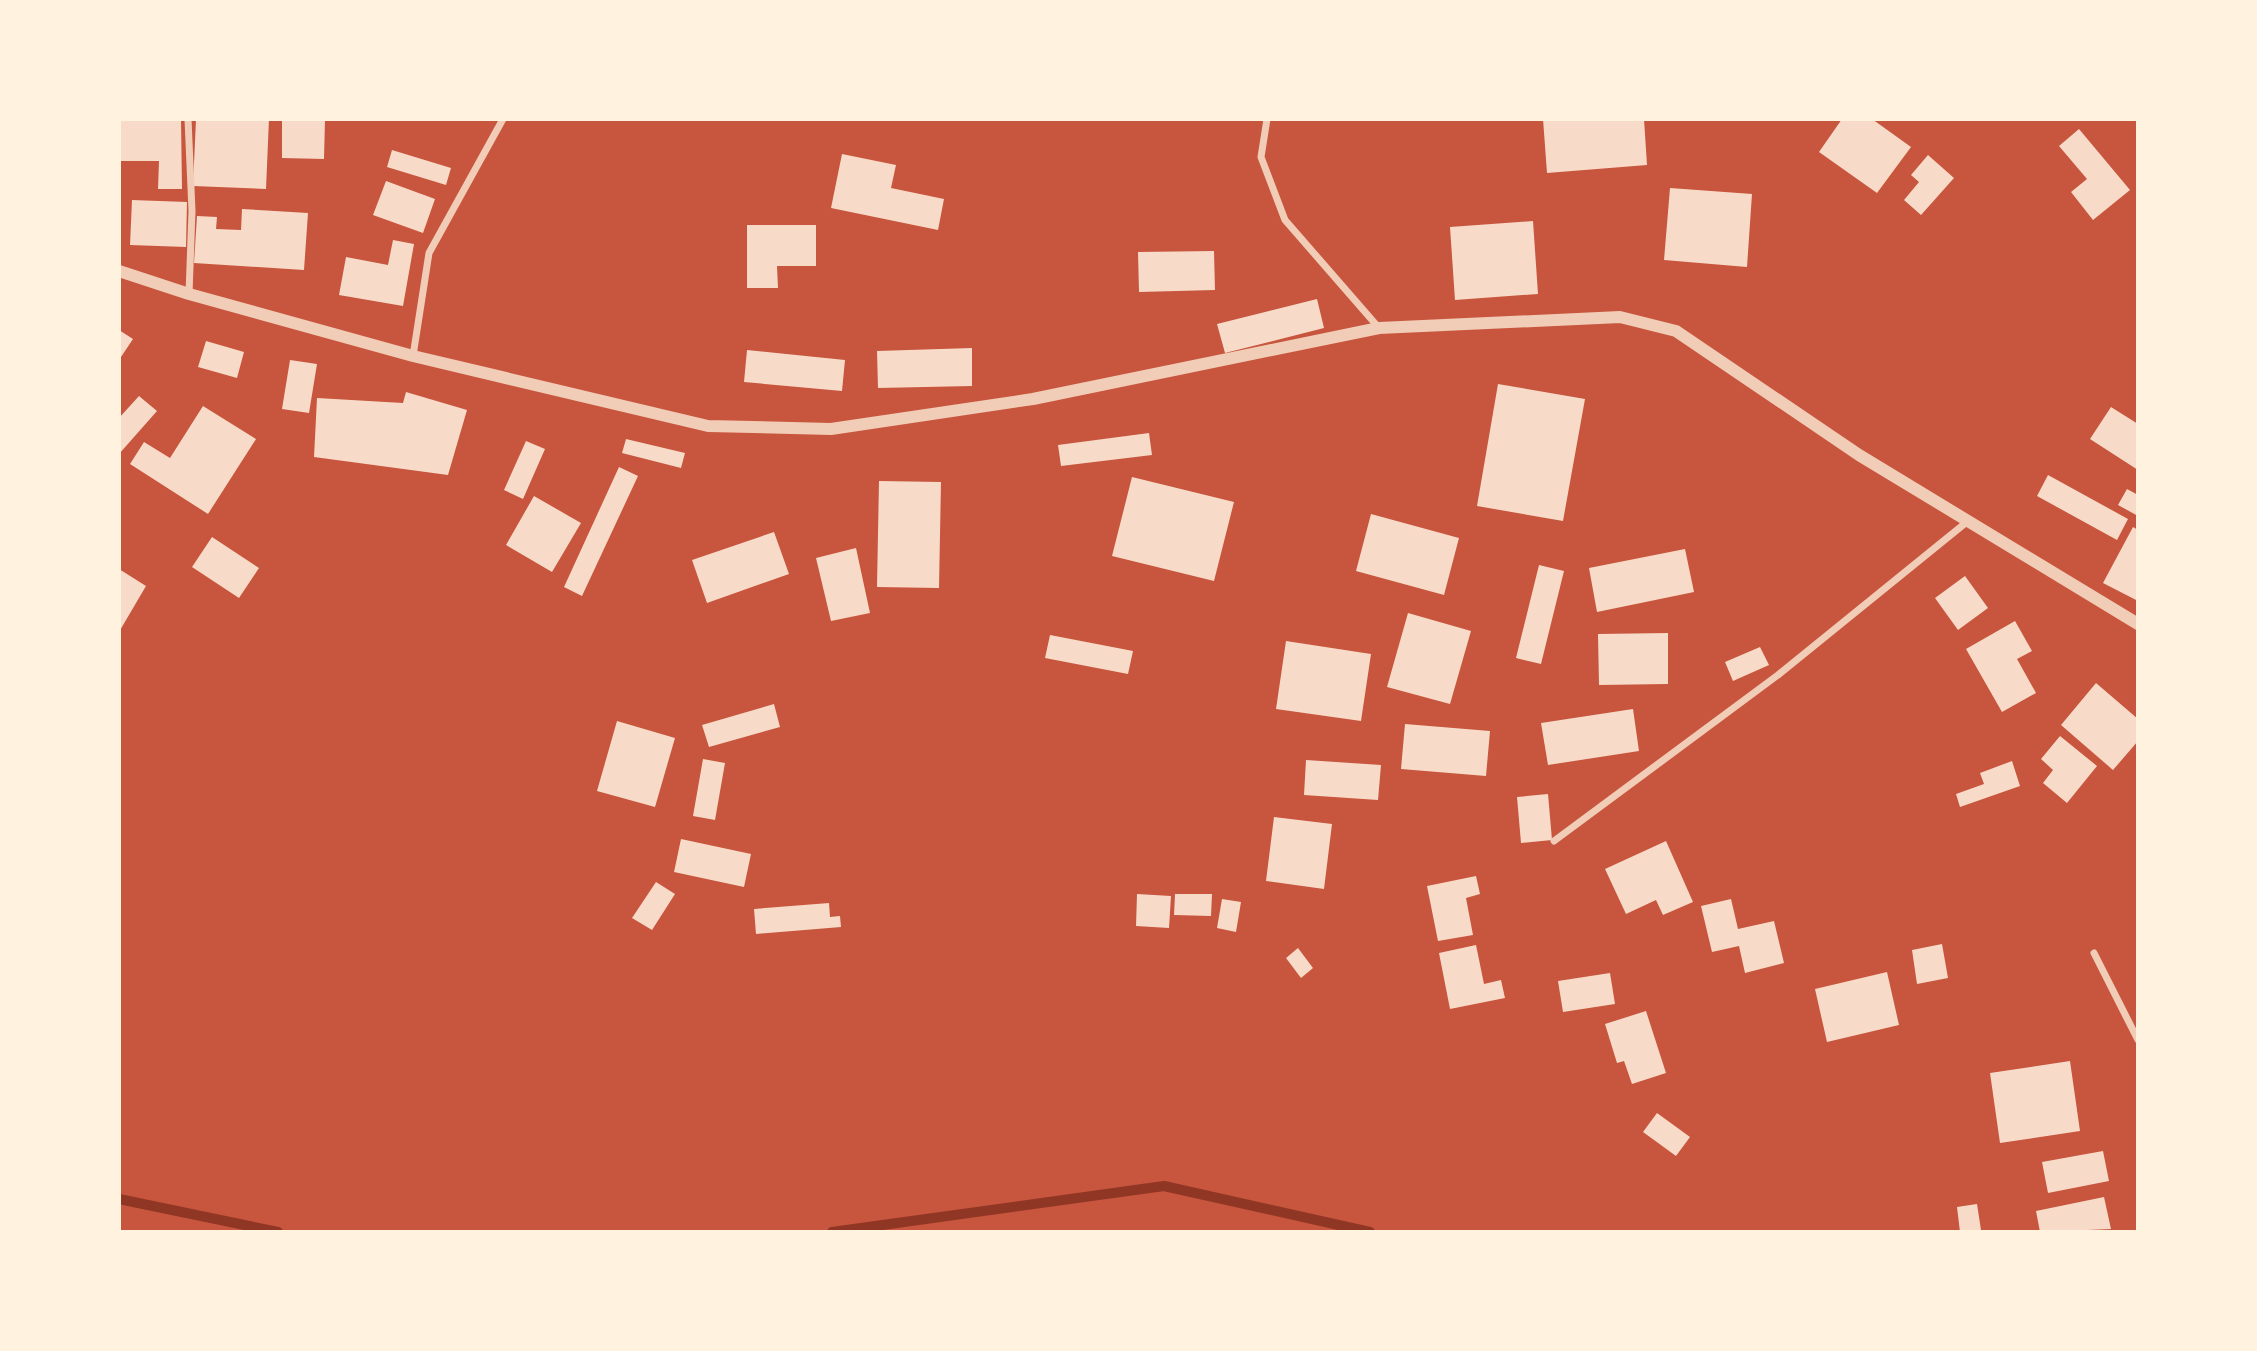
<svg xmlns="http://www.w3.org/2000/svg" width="2257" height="1351" font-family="Poppins,sans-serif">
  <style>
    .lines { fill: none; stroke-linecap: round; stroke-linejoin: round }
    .stream { stroke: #8f3625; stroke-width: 10 }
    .building { fill: #f7dbc8 }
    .minor { stroke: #f1ccb7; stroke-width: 7 }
    .tertiary { stroke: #f1ccb7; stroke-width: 12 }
  </style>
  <rect width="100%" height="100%" fill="#c8553d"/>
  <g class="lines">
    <path class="stream" d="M119,1199L278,1232
      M832,1232L1164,1186L1370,1232"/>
  </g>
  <path class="building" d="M119,119H181L182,189H158L159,161H119Z
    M196,119H269L266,189L193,186Z
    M282,119H325L324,159L282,158Z
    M1543,119H1644L1647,165L1547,173Z
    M1842,119H1872L1911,147L1877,193L1819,152Z
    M2079,129L2130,190L2093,220L2071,192L2087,179L2059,146Z
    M392,150L451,168L446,185L387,167Z
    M842,154L896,165L891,188L944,199L938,230L831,208Z
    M1928,155L1954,178L1921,215L1904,200L1919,182L1911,175Z
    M386,181L435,199L423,233L373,215Z
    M1670,188L1752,194L1747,267L1664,260Z
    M132,200L187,202L186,247L130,245Z
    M242,209L308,213L304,270L194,263L197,216L217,217L216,229L241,230Z
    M1533,221L1538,294L1455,300L1450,227Z
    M747,225H816V266H777L778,288H747Z
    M393,240L414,244L403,306L339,295L346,257L388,265Z
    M1214,251L1215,290L1139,292L1138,252Z
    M1317,299L1324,328L1225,353L1217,324Z
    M119,330L133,339L119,360Z
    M206,341L244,352L237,378L198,367Z
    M972,348V386L878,388L877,351Z
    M747,350L845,360L842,391L744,382Z
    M290,360L317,364L309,413L282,409Z
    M1498,384L1585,399L1563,521L1477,506Z
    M406,392L467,410L448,475L314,457L317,398L403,403Z
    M139,396L157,411L119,454V418Z
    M203,406L256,439L208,514L130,464L144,442L170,458Z
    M2111,407L2138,424V470L2090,439Z
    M1149,433L1152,455L1061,466L1058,445Z
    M626,439L685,453L681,468L622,453Z
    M526,441L545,449L523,499L504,490Z
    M619,467L638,476L582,596L564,587Z
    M2048,475L2128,519L2117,540L2037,496Z
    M1132,477L1234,502L1214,581L1112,556Z
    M879,481L941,482L939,588L877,587Z
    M2127,489L2138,495V516L2118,505Z
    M534,496L581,523L552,572L506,545Z
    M1371,514L1459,538L1444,595L1356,571Z
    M2133,527L2138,530V601L2103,583Z
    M774,532L789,574L707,603L692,560Z
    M212,537L259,568L239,598L192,567Z
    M856,548L870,613L831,621L816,558Z
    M1685,549L1694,592L1597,612L1589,568Z
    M1539,565L1564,571L1541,664L1516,658Z
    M119,569L146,586L119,632Z
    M1965,576L1988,608L1958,630L1935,598Z
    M1408,613L1471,631L1450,704L1387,687Z
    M2015,621L2032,651L2017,659L2036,693L2002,712L1966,649Z
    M1668,633V684L1599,685L1598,634Z
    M1050,635L1133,651L1128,674L1045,658Z
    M1286,641L1371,654L1361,721L1276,709Z
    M1760,647L1769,665L1733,681L1725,662Z
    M2096,683L2138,719V741L2113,770L2061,725Z
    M774,704L780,727L709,747L702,725Z
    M1633,709L1639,751L1548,765L1541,723Z
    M617,721L675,738L655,807L597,791Z
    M1405,724L1490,731L1486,776L1401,769Z
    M2060,736L2097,766L2067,803L2043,783L2053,770L2041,759Z
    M703,759L725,763L715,820L693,816Z
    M1306,760L1381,765L1378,800L1304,795Z
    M2012,761L2020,786L1960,807L1956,794L1984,784L1980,773Z
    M1548,794L1552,840L1521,843L1517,797Z
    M1274,817L1332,824L1324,889L1266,881Z
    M681,839L751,854L744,887L674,872Z
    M1666,841L1693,902L1663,915L1656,900L1626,914L1605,869Z
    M1476,876L1480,894L1466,898L1473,935L1438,941L1427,886Z
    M656,882L675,894L652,930L632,918Z
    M1137,894L1171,896L1169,928L1136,926Z
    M1175,894H1212L1211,916L1174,915Z
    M1222,899L1241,902L1236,932L1217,928Z
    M1731,899L1738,929L1774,921L1784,963L1745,973L1739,946L1712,952L1701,906Z
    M829,903L830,917L840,916L841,927L756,934L754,909Z
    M1942,944L1948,978L1917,984L1912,950Z
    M1476,945L1484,984L1501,980L1505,998L1450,1009L1439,953Z
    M1298,948L1313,968L1301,978L1286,958Z
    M1887,972L1899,1025L1827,1042L1815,989Z
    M1610,973L1615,1004L1563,1012L1558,981Z
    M1646,1011L1666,1073L1632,1084L1624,1061L1617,1063L1605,1024Z
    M2070,1061L2080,1131L2000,1143L1990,1073Z
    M1657,1113L1690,1137L1676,1156L1643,1132Z
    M2103,1151L2109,1181L2048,1193L2042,1162Z
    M2104,1197L2111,1229L2040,1232L2036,1211Z
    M1977,1204L1981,1230L1960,1232L1957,1207Z"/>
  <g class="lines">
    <path class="minor" d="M188,119L192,211L189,294
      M1267,119L1261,157L1285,220L1379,328
      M413,356L429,253L503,119
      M1554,841L1778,675L1968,521
      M2094,953L2138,1040"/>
    <path class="tertiary" d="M119,271L189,294L413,356L708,426L831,429L1033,399L1379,328L1620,317L1676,331L1859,455L2138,624"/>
  </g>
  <rect width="2257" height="1351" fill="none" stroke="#fff3e0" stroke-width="242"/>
</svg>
